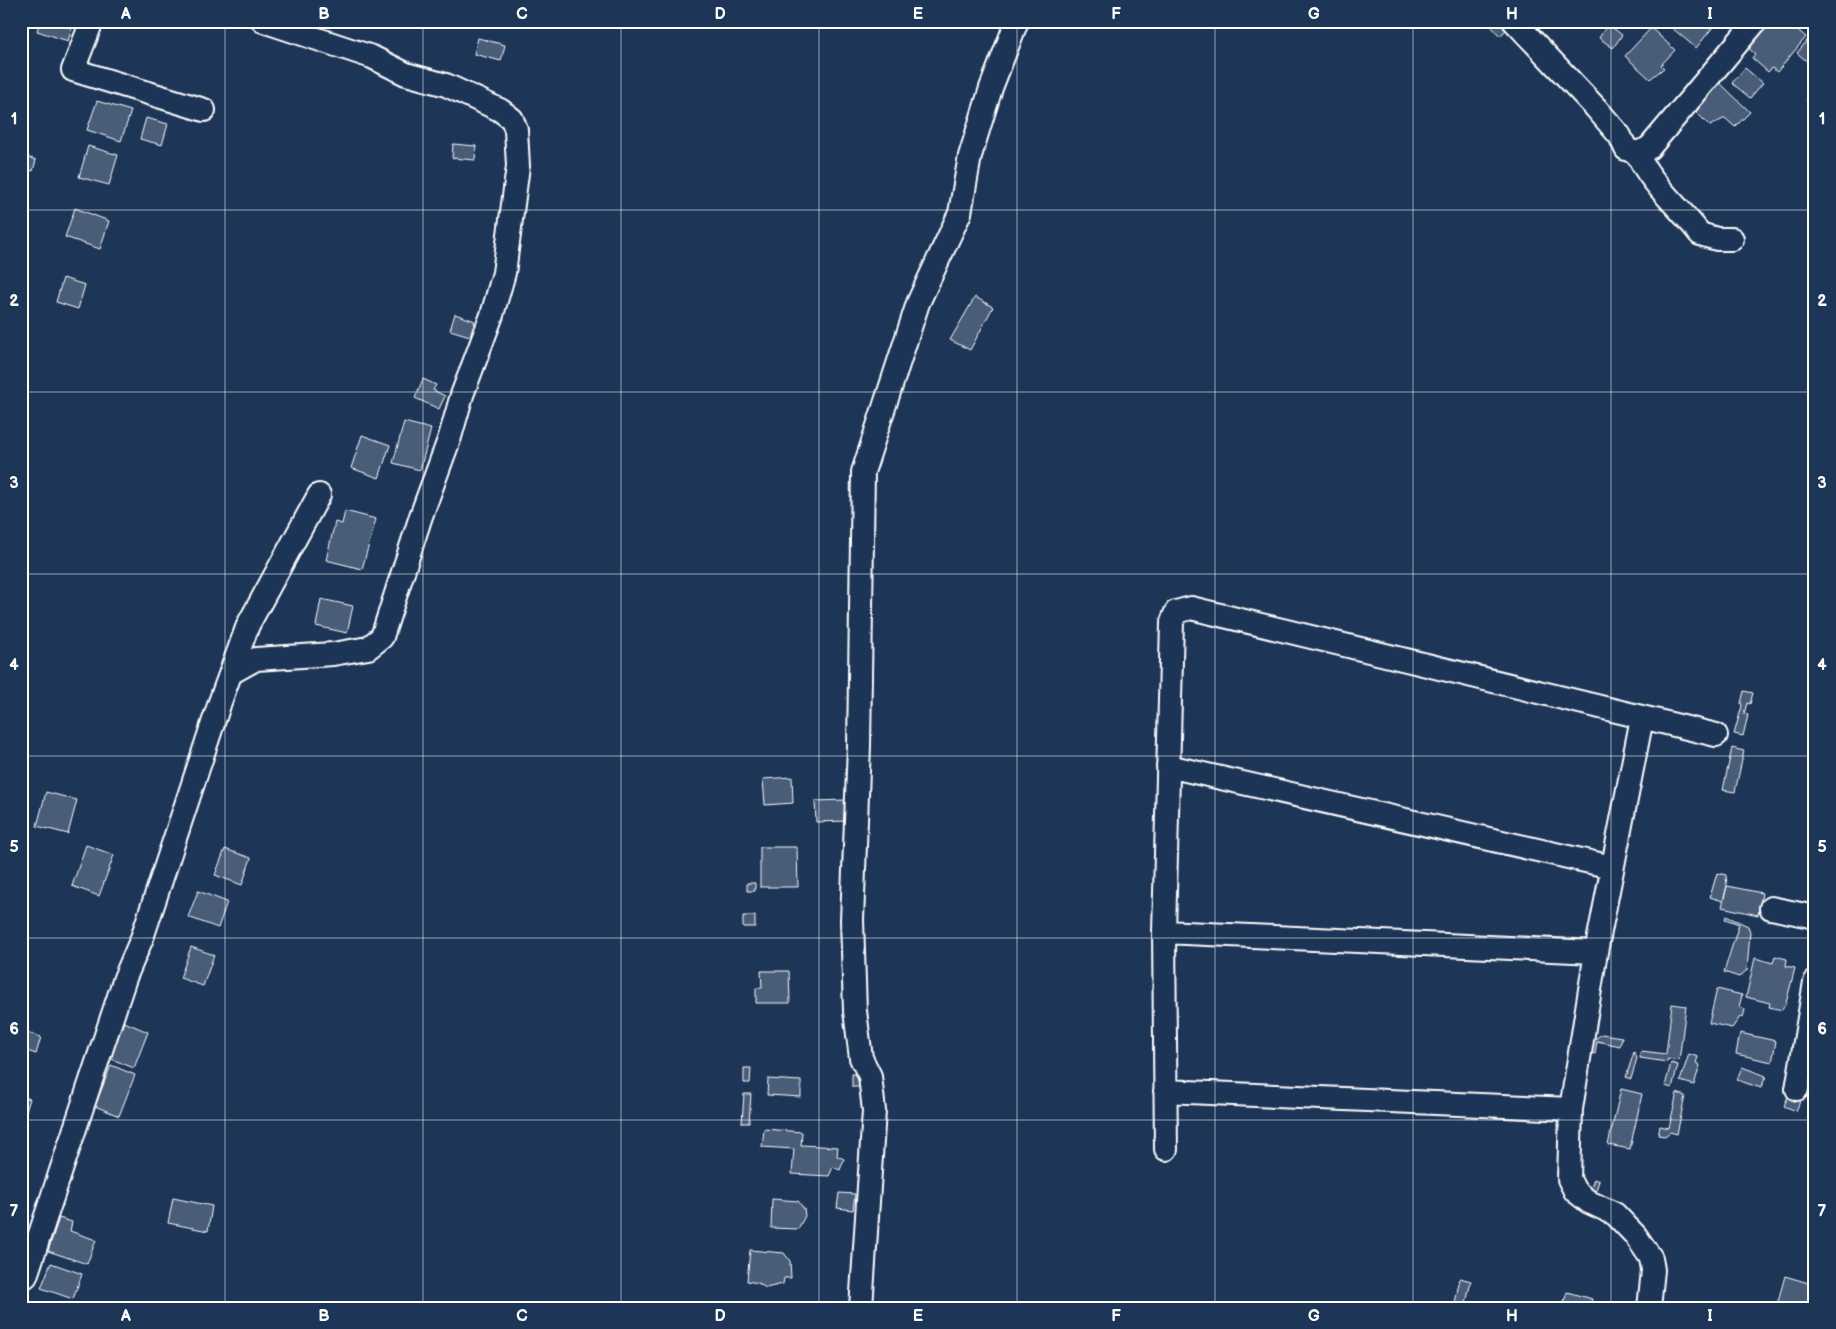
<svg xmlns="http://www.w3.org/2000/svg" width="1836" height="1329" font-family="'Balsamiq Sans',sans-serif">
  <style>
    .building { fill: #4a5d79; stroke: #fff }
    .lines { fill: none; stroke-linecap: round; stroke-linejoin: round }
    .minor-casing { stroke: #fff; stroke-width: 26 }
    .minor { stroke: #1d3557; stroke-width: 22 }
    .grid { fill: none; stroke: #fff; stroke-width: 1; stroke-opacity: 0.55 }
    .neatline { fill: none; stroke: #fff; stroke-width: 2 }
    .grid-label { font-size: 16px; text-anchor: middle; font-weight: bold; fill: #fff }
  </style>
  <rect width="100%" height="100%" fill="#1d3557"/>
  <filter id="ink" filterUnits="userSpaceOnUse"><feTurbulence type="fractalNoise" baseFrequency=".02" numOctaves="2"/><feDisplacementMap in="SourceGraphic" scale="10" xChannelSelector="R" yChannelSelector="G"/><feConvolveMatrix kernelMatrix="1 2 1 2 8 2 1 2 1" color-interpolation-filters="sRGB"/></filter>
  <g filter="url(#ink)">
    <path class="building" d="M40,21H74L68,41L37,31Z
      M1494,21H1498L1506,30L1500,36L1490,25Z
      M1678,21H1717V22L1696,48L1672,28Z
      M1772,21H1787L1806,37L1777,72L1772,68L1768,72L1752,58L1755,54L1745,45L1758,29L1762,33Z
      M1608,24L1622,35L1613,48L1599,38Z
      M1651,28L1675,50L1661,65L1664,68L1650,79L1625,56Z
      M1811,36L1815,40V68L1797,53Z
      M478,38L505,45L501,61L474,54Z
      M1745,68L1763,83L1750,98L1732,83Z
      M1720,83L1750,112L1735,127L1725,118L1710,126L1694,110Z
      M1815,89V108L1806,100Z
      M97,101L131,111L121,141L87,130Z
      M146,118L168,124L162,145L140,139Z
      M453,144L476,146L475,160L452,158Z
      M88,146L118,155L109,185L79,177Z
      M21,155L36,160L33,171L21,167Z
      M75,208L109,221L100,249L65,237Z
      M63,278L85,285L78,309L56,302Z
      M975,297L993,307L970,350L950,340Z
      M455,314L475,321L470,336L450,330Z
      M423,379L436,385L433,390L445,396L439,409L415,398Z
      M404,422L431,429L420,470L393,463Z
      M362,435L390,445L379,478L351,468Z
      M345,511L376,519L362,569L326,560L335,522L342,524Z
      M321,599L353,606L347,633L316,626Z
      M1744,691L1753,693L1750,704L1747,703L1744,714L1748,715L1743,736L1734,734L1742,706L1741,703Z
      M1732,748L1744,751L1735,792L1723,790Z
      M792,777L793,803L765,805L763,779Z
      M46,792L77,800L68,834L37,826Z
      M846,800L847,821L816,822L815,801Z
      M86,845L114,855L99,896L72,886Z
      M760,847H797L798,887H760Z
      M225,849L251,858L242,885L215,875Z
      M1717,873L1726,875L1727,886L1723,901L1710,897Z
      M747,883H755V891H747Z
      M1727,886L1762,893L1758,915L1722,907Z
      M198,891L227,902L218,928L188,917Z
      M743,916H755V927H743Z
      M1726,916L1748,926L1750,932L1747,970L1739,977L1724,972L1739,924L1725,919Z
      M191,947L214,955L203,986L180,978Z
      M1775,956L1787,959L1786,966L1795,968L1786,1003L1782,1010L1769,1007L1770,1003L1746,997L1755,958L1773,963Z
      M761,971H789L790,1003H756V988H762Z
      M1717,989L1742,995L1739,1007L1745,1009L1743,1018L1740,1017L1732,1028L1709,1023Z
      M1672,1004L1686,1006L1679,1061L1668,1059L1667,1062L1640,1058L1641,1051L1666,1054Z
      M124,1022L148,1032L134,1068L109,1058Z
      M21,1031L41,1037L36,1054L21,1049Z
      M1740,1033L1776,1041L1772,1062L1736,1054Z
      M1602,1034L1622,1037L1620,1046L1597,1041L1595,1054L1590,1053L1592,1041Z
      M1634,1052L1637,1058L1631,1079L1626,1077Z
      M1689,1054L1698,1057L1696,1063L1700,1065L1694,1085L1680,1081Z
      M1671,1063L1678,1065L1672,1088L1665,1086Z
      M111,1065L135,1075L119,1116L95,1106Z
      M1742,1067L1766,1076L1761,1088L1737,1080Z
      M744,1068H751L750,1083H744Z
      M852,1074H859V1087H852Z
      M768,1079L801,1081V1097L767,1095Z
      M1621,1089L1642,1094L1630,1149L1608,1145Z
      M1677,1093L1685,1096L1677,1134L1670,1132L1665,1136L1658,1135L1660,1126L1669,1128Z
      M744,1094H751L749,1123H742Z
      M1789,1094L1801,1099L1796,1111L1784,1106Z
      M21,1096L30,1099L21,1126Z
      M764,1129L802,1132L801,1145L838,1147L837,1156L844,1159L840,1170L833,1167L829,1176L792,1174L794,1149L762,1147Z
      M1594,1179L1599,1181L1595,1193L1590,1191Z
      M839,1193L855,1194L853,1210L837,1208Z
      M173,1198L212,1206L208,1231L168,1223Z
      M772,1199L798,1201L804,1209L805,1216L798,1229L771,1228Z
      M59,1218L72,1222L70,1231L96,1240L87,1264L48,1251Z
      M750,1250L784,1253L790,1261L791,1278H784L783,1284L766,1288L758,1283L747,1281Z
      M51,1263L82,1274L73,1299L41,1288Z
      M1785,1276L1815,1285V1308H1776Z
      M1460,1278L1471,1281L1465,1308H1454Z
      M1567,1292L1592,1299L1589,1308H1562Z"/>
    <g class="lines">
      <defs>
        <path id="minor" d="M92,21L73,70L204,110
          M1514,21L1596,108L1620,136L1626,149L1637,153L1649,148L1756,21
          M1637,153C1650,184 1680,207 1700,234L1717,239H1732
          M231,673L256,659L333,654L368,648L382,637L421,516L450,437L462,395L492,315L504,273L518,166L516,130L512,119L500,110L446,85L406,74L372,57L263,21
          M1642,718L1596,952L1571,1109L1569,1179L1575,1191L1589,1202L1615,1214L1636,1236L1651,1258L1653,1270L1649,1308
          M1168,766L1612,867
          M1771,908L1815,917
          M1164,932L1596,952
          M1797,1089L1815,982
          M1165,1091L1571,1109
          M1166,1149L1164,932L1172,622L1176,612L1191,608L1716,735
          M21,1279L26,1276L125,978L142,938L220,702L248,625L319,495
          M861,1308L874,1111L870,1076L861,1058L855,1011L852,920L859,746L863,472L918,303L960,213L970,156L991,88L1017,21"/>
      </defs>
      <use href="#minor" class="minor-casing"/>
      <use href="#minor" class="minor"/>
    </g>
  </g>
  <path class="grid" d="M225,21V1308M423,21V1308M621,21V1308M819,21V1308M1017,21V1308M1215,21V1308M1413,21V1308M1611,21V1308M21,210H1815M21,392H1815M21,574H1815M21,756H1815M21,938H1815M21,1120H1815"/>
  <rect width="1836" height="1329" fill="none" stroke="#1d3557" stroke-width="55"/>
  <rect x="28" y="28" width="1780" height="1274" class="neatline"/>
  <g class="grid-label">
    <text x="126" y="19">A</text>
    <text x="324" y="19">B</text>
    <text x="522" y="19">C</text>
    <text x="720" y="19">D</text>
    <text x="918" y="19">E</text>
    <text x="1116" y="19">F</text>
    <text x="1314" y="19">G</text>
    <text x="1512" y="19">H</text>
    <text x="1710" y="19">I</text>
    <text x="14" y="124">1</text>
    <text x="1822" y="124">1</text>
    <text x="14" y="306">2</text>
    <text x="1822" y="306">2</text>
    <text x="14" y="488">3</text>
    <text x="1822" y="488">3</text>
    <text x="14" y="670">4</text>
    <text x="1822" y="670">4</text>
    <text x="14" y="852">5</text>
    <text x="1822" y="852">5</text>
    <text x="14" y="1034">6</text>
    <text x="1822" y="1034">6</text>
    <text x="14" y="1216">7</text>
    <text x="1822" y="1216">7</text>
    <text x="126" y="1321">A</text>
    <text x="324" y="1321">B</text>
    <text x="522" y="1321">C</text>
    <text x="720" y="1321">D</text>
    <text x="918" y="1321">E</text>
    <text x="1116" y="1321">F</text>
    <text x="1314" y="1321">G</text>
    <text x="1512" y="1321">H</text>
    <text x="1710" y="1321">I</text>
  </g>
</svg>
